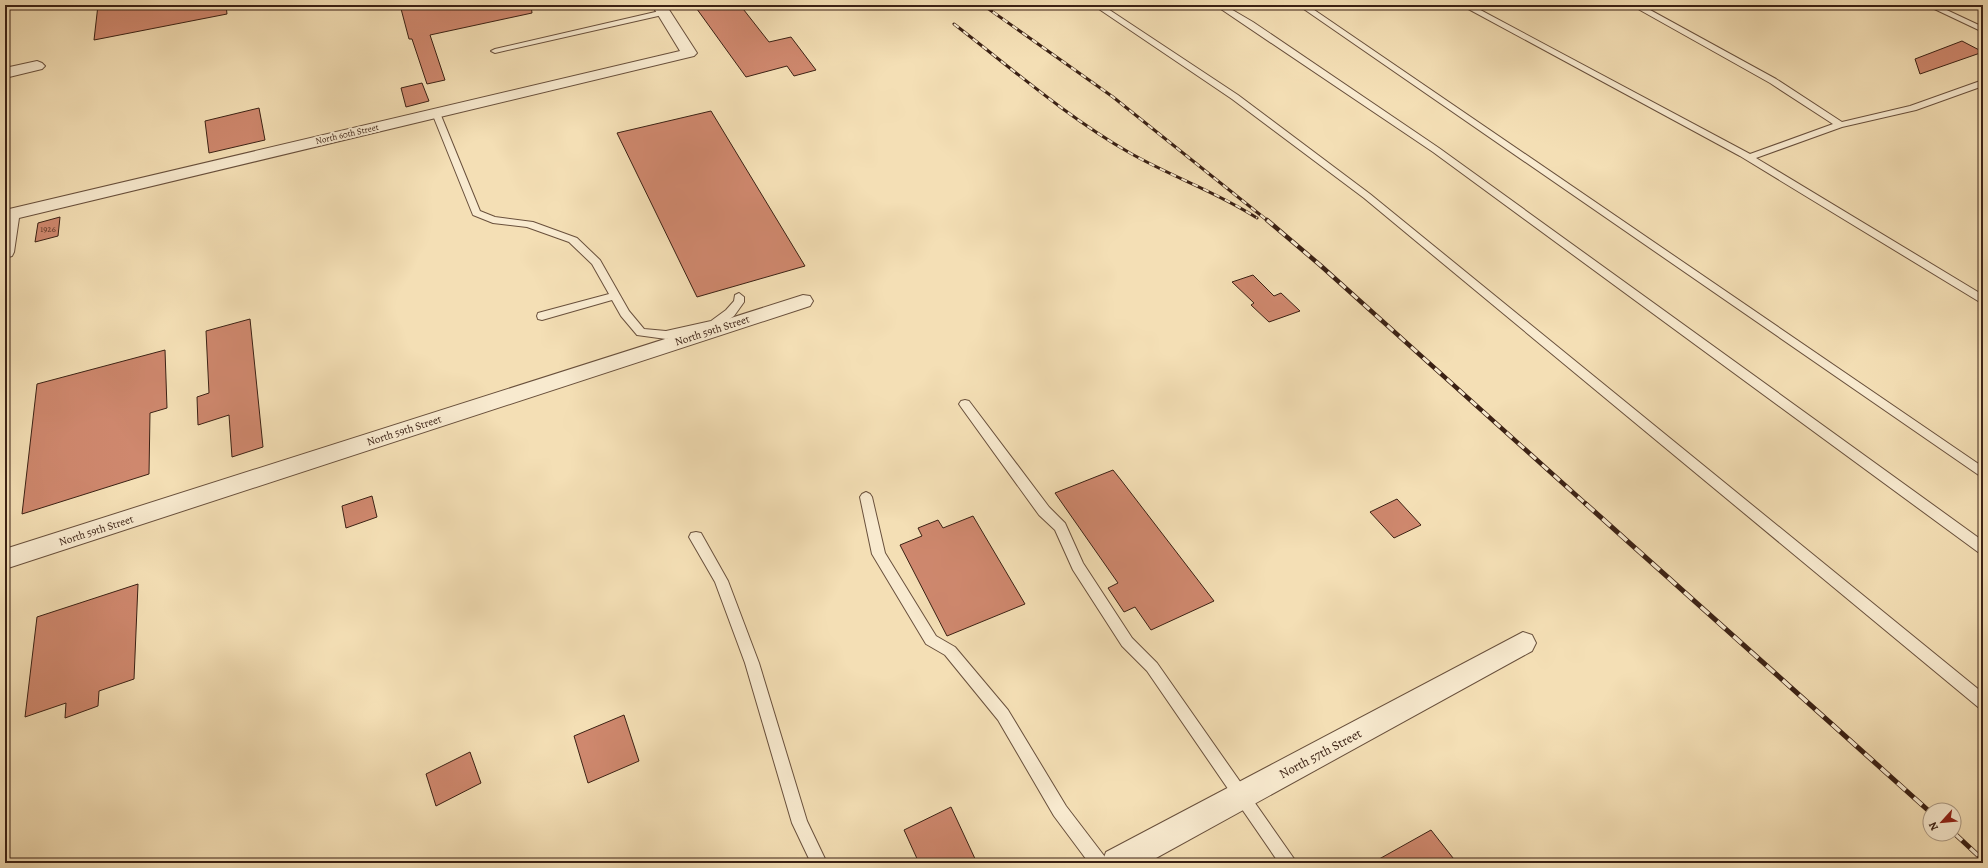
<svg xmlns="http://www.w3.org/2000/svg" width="1988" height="868" font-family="Alegreya,serif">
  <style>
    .building { fill: #cf886e; stroke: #3b2114 }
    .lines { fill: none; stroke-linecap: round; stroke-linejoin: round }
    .lane-casing { stroke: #69503c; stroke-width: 2 }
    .street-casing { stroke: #69503c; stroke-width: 2 }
    .lane { fill: #f8eacf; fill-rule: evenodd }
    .street { fill: #f8eacf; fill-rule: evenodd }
    .rail-far2-casing { stroke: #3b2114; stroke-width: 3 }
    .rail-far1-casing { stroke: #3b2114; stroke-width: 4.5 }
    .rail-casing { stroke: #3b2114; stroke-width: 5 }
    .rail-far2 { stroke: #f8eacf; stroke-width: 2; stroke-dasharray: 6; stroke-linecap: butt }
    .rail-far1 { stroke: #f8eacf; stroke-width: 3; stroke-dasharray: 8; stroke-linecap: butt }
    .rail { stroke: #f8eacf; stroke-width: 3.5; stroke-dasharray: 11; stroke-linecap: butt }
    .labels { text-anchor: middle; stroke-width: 4; stroke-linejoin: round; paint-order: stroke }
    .far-street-label { font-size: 9px; fill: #3b2114; stroke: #f8eacf }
    .number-label { font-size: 9px; fill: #603b2a }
    .street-label { font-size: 11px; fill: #3b2114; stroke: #f8eacf }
    .near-street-label { font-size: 13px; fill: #3b2114; stroke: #f8eacf }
  </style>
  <rect width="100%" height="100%" fill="#f4dfb5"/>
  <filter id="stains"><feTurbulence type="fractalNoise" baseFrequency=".005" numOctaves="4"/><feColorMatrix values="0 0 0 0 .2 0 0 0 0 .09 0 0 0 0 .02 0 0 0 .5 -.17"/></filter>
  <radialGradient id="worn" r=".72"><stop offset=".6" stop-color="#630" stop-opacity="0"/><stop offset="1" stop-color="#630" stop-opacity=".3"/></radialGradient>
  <path class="building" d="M98,5H226L227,14L94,40Z
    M400,5H531L532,13L430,35L445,80L427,84L412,39H409Z
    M694,5H740L769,42L791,37L816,70L794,76L787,66L746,77Z
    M1962,41L1983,52L1920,74L1915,59Z
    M422,83L429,101L406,107L401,88Z
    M259,108L265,140L209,153L205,121Z
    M711,111L805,266L697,297L617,133Z
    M60,217L58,236L35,242L38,223Z
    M1253,275L1274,296L1281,293L1300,311L1269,322L1251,305L1254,303L1232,282Z
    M250,319L263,447L232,457L229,415L198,425L197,397L209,393L206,331Z
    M165,350L167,408L150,413L149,474L22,514L37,384Z
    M1113,470L1121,480L1214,601L1151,630L1135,607L1124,612L1108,588L1118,583L1055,493Z
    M372,496L377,517L346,528L342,506Z
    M1397,499L1421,525L1394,538L1370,512Z
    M973,516L1025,604L947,636L900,545L922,536L918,528L938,520L943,528Z
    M138,584L134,679L99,691L98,706L65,718L66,703L25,717L37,617Z
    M624,715L639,761L588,783L574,736Z
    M470,752L481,783L436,806L426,774Z
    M951,807L977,863H919L904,830Z
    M1431,830L1457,863H1372Z"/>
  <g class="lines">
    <defs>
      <path id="lane" d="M1093,5H1102L1238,95L1370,194L1983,693V709L1978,707L1364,198L1232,99Z
        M1215,5H1224L1253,22L1439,148L1983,541V553L1978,552L1433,152Z
        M1298,5H1307L1983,467V478Z
        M1461,5H1471L1750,154L1833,124L1770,83L1631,5H1641L1776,79L1842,122L1910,106L1983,80V86L1916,110L1842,127L1756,158L1983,295V304L1740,156Z
        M1926,5H1936L1983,27V32Z
        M664,10L668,12L667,14L495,53L491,51L495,49Z
        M436,110L440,113L480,211L495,217L533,222L577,238L600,260L629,311L644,329L666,331L711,321L726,310L734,301L735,295L739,293L744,297V302L734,316L718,327L666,339L637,335L621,316L612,300L542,320L538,319L537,316L538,313L609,294L592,264L569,242L527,227L493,223L473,215L432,113Z
        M965,400L969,401L1049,507L1065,523L1083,563L1132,638L1157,663L1297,863H1279L1147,671L1122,646L1073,570L1055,530L1039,515L961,407L959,404L961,401Z
        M866,492L870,494L872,497L885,553L936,636L955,647L1008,710L1066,806L1105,857L1107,863H1089L1054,816L998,720L945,655L926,644L872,554L860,497L862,494Z
        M696,532L701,533L728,581L759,663L807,821L827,863H811L792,823L745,663L715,582L689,537L691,533Z"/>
      <path id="street" d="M652,5H666L697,53L694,56L19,218L14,252L12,256L5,258V210L680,51Z
        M37,61L42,63L45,66L42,69L5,78V68Z
        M803,295L810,296L813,301L810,306L5,569V549Z
        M1523,632L1532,635L1536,643L1532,651L1147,863H1102L1106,852Z"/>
    </defs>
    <use href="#lane" class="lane-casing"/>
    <use href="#street" class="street-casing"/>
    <use href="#lane" class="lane"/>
    <use href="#street" class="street"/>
    <defs>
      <path id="rail-far2" d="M983,5L1113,97L1268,221
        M954,24C1011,68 1067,117 1130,153C1172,177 1217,192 1257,218"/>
      <path id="rail-far1" d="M1267,220L1320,265L1587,505"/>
      <path id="rail" d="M1586,504L1930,812
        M1954,833L1983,860"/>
    </defs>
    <use href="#rail-far2" class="rail-far2-casing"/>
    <use href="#rail-far1" class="rail-far1-casing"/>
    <use href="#rail" class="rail-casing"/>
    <use href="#rail-far2" class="rail-far2"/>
    <use href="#rail-far1" class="rail-far1"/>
    <use href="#rail" class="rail"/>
  </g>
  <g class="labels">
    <g class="far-street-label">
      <text transform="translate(347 134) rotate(-13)" y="3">North 60th Street</text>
    </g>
    <g class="number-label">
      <text x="48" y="232">1926</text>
    </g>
    <g class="street-label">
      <text transform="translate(712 330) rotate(-18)" y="4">North 59th Street</text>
      <text transform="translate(404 430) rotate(-18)" y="4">North 59th Street</text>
      <text transform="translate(96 530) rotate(-18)" y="4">North 59th Street</text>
    </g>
    <g class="near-street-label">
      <text transform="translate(1320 753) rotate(-28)" y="5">North 57th Street</text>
    </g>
  </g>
  <rect width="1988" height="868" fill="none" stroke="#f4dfb5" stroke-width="20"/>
  <rect x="6" y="6" width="1976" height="856" fill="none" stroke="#3b2114" stroke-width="2"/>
  <rect x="10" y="10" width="1968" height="848" fill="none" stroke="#3b2114"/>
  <g transform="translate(1942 822) rotate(243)"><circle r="19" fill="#f8eacf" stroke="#ac9a84"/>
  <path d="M0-3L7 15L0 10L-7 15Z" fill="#8f2418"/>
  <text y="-6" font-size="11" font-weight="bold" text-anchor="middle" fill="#3b2114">N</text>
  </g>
  <rect width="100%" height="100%" filter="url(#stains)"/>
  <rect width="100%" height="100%" fill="url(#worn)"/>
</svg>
